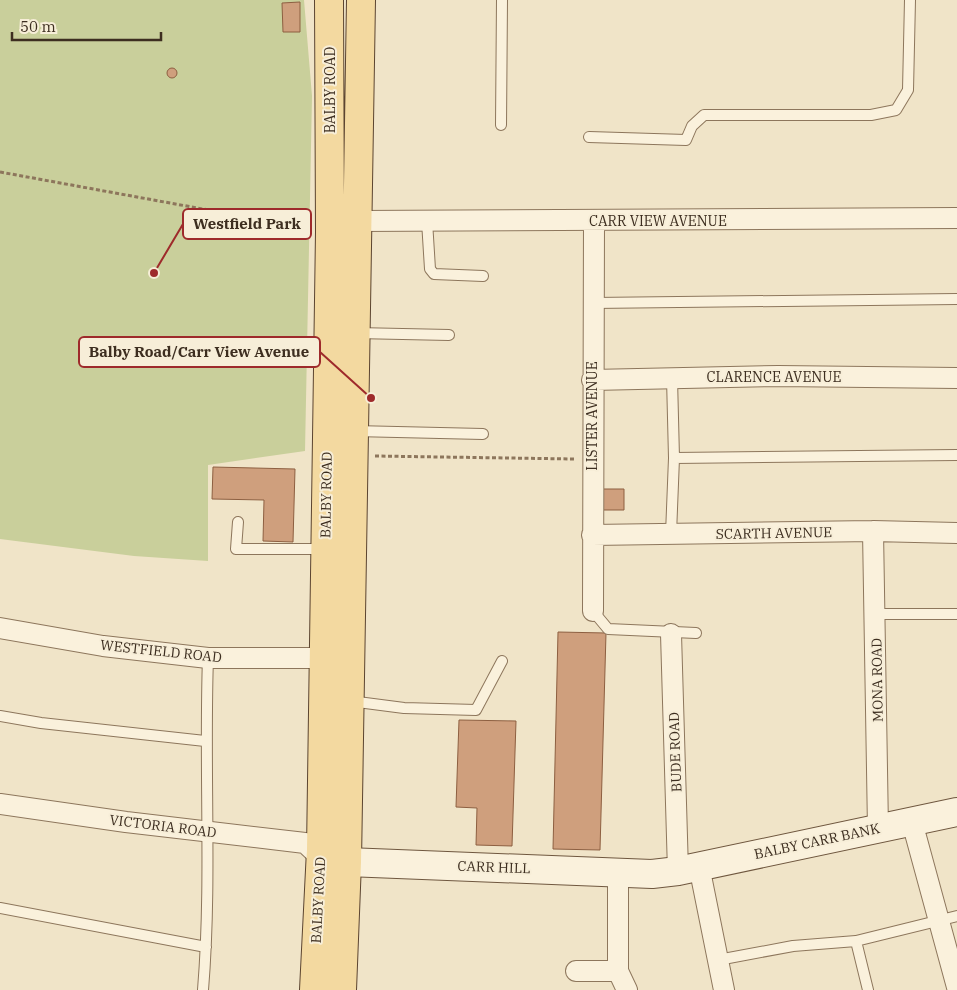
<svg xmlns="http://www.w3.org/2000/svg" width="957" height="990" font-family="'IBM Plex Serif',serif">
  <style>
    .green { fill: #c9cf9b }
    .building { fill: #cf9f7d; stroke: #8d5f41 }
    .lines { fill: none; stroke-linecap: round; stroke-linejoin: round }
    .lane-casing { stroke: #8d765c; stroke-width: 12 }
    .street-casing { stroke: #8d765c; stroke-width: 22 }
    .secondary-casing { stroke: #6f573f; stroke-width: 30 }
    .primary-casing { stroke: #5b4430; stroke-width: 30 }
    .path { stroke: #8d765c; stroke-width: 3; stroke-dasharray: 4 2.5; stroke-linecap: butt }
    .lane { stroke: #faf1dc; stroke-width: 10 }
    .street { stroke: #faf1dc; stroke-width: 20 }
    .secondary { stroke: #faf1dc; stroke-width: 28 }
    .primary { stroke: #f3d9a0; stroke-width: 28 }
    .labels { text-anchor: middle; stroke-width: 4; stroke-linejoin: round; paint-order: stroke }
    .street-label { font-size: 14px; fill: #3d2e20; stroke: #f7eed8 }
    .leader { fill: none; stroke: #9e2a2b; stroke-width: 2 }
    .callout-dot { fill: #9e2a2b; stroke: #f7eed8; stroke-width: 2 }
    .callout { fill: #f7eed8; stroke: #9e2a2b; stroke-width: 2 }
    .callout-label { font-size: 15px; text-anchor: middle; font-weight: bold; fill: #3d2e20 }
  </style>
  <rect width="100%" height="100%" fill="#f0e4c8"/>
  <path class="green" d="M0,0H304L312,96L305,451L208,465V561L134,556L0,539Z"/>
  <path class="building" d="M300,2V32H283L282,3Z
    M167 73a5 5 0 1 1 10 0a5 5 0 1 1-10 0Z
    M213,467L295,469L293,542L263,541L264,500L212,499Z
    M601,489H624V510H601Z
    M558,632L606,633L600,850L553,849Z
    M459,720L516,721L512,846L476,845L477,808L456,807Z"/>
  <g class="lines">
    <defs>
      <path id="lane" d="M501,125L502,0
        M589,137L686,140L692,126L704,115H871L896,110L908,90L910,0
        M427,221L430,269L434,274L483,276
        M593,303L957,299
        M356,333L449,335
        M354,431L483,434
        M674,458L957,455
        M238,522L236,549H324
        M671,534L674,458L672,378
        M593,611L608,629L696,633
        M876,614H957
        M350,701L404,708L476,710L502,661
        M0,716L41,723L205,741
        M0,908L206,947
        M856,941L868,990
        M718,960L793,946L856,941L957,916
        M203,990C212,880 204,768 208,658"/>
      <path id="street" d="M358,221L957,218
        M592,380L778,376L957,378
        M873,531L878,829
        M592,535L873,531L957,533
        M593,611L594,221
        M0,628L103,646L208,658H324
        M671,634L678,871
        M0,804L126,822L305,843L320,857
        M912,822L957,987
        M699,866L724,990
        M576,971H618L627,990
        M618,971V874"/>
      <path id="secondary" d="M330,845L347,862L652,874L678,871L957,812"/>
      <path id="primary" d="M314,990L321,850L330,232L329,0
        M342,990L347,862L361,0"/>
    </defs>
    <use href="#lane" class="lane-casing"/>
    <use href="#street" class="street-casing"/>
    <use href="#secondary" class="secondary-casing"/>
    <use href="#primary" class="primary-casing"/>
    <path class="path" d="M0,172L307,228
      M375,456L574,459"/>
    <use href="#lane" class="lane"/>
    <use href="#street" class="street"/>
    <use href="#secondary" class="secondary"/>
    <use href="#primary" class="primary"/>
  </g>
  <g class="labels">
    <g class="street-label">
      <text transform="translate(330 90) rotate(-90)" y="5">BALBY ROAD</text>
      <text x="658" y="226">CARR VIEW AVENUE</text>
      <text x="774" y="382">CLARENCE AVENUE</text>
      <text transform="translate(592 416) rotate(-90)" y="5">LISTER AVENUE</text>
      <text transform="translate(326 495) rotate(-89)" y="5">BALBY ROAD</text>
      <text transform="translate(774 533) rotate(-1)" y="5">SCARTH AVENUE</text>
      <text transform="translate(161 651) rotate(6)" y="5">WESTFIELD ROAD</text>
      <text transform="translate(877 680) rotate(-91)" y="5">MONA ROAD</text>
      <text transform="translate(675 752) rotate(-92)" y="5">BUDE ROAD</text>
      <text transform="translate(163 826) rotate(7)" y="5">VICTORIA ROAD</text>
      <text transform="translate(817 841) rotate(-12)" y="5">BALBY CARR BANK</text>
      <text transform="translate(494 867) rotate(2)" y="5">CARR HILL</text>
      <text transform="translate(318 900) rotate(-87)" y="5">BALBY ROAD</text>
    </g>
  </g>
  <path class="leader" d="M154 273L183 224M371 398L320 352"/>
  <g class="callout-dot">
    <circle cx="154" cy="273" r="5"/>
    <circle cx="371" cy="398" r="5"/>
  </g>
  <g class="callout">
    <rect x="183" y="209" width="128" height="30" rx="5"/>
    <rect x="79" y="337" width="241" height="30" rx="5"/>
  </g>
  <g class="callout-label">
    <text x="247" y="229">Westfield Park</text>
    <text x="199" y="357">Balby Road/Carr View Avenue</text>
  </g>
  <path d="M12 32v8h149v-8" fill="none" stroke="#3d2e20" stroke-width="2.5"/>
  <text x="20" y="32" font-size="15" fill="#3d2e20" stroke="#f7eed8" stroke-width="4" paint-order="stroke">50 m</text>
</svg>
